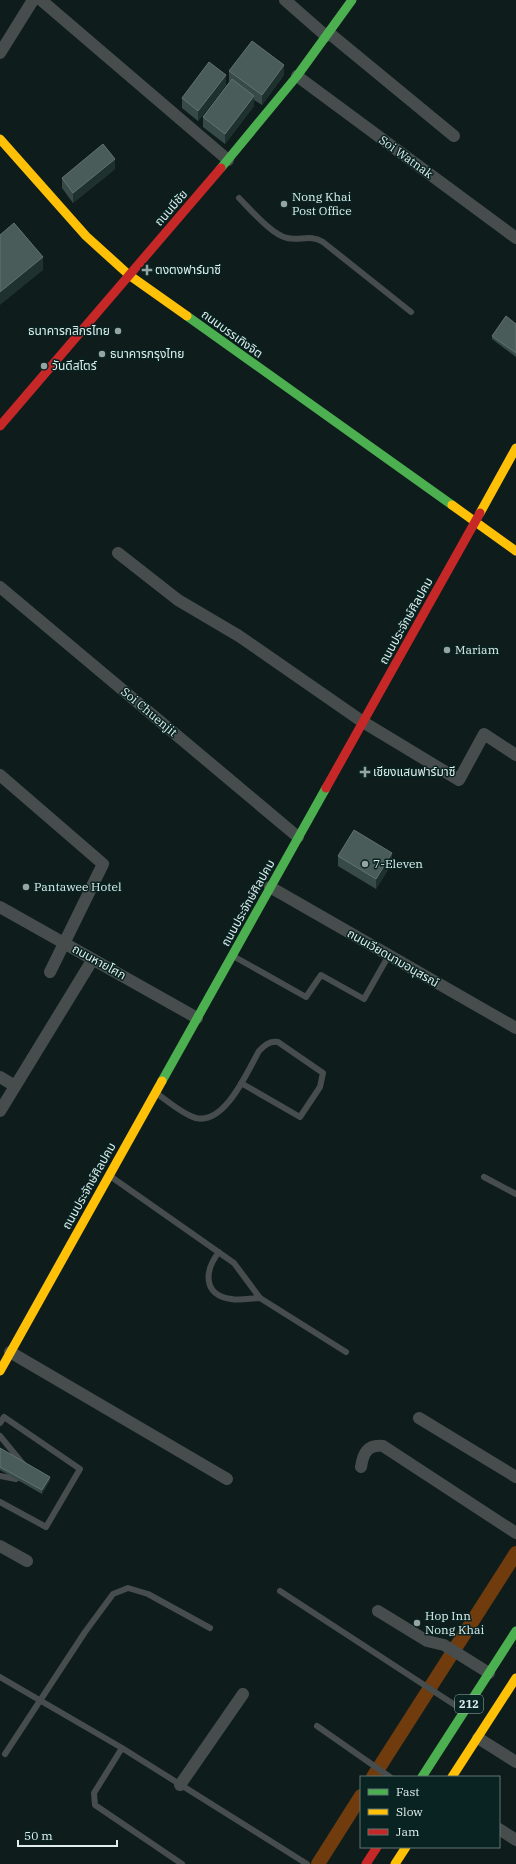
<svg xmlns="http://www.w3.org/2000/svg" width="516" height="1864" font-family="'IBM Plex Serif','Noto Sans Thai',serif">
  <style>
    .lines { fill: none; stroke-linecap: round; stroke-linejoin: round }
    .canal { stroke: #703c0d; stroke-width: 14 }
    .lane { stroke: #474d4c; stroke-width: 6 }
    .street { stroke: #474d4c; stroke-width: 12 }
    .fast { stroke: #4caf50; stroke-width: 9 }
    .slow { stroke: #ffc107; stroke-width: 9 }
    .jam { stroke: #c62828; stroke-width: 9 }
    .wall { fill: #374a48 }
    .shaded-wall { fill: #1f312f }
    .building { fill: #495c5a; stroke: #607371 }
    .poi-dot { fill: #96a5a4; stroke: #082321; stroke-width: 1.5 }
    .labels { text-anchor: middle; stroke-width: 3; stroke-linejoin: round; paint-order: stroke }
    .shield { fill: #082321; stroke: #9eb1b0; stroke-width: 1 }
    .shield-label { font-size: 11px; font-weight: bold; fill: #dfeeed }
    .street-label { font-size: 12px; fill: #dfeeed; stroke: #082321 }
    .poi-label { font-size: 12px; fill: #dfeeed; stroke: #082321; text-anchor: start }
  </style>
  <rect width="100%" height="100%" fill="#0e1d1c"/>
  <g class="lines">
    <path class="canal" d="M373,1777L516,1553
      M318,1864L361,1796"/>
    <path class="lane" d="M239,198C250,209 272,235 287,238C300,241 311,234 323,242L411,312
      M233,956L306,997L321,975L364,999L389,955
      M156,1093C168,1101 182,1114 196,1118C225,1125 247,1072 259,1051C265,1045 269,1041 278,1042L323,1073L320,1087L300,1117L241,1083
      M110,1176L234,1263L260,1298L346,1352
      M484,1177L516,1194
      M219,1252C204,1271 203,1295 231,1299C241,1301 251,1298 260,1298
      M0,1423L4,1417L80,1469L46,1527L0,1502
      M0,1436L23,1464
      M0,1476L16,1479L20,1472
      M280,1591L461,1709
      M0,1677L122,1748L307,1864
      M317,1726L390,1777
      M122,1748L94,1793L95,1805L182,1864
      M5,1754L85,1632L113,1594L128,1588L148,1594L210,1628"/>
    <path class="street" d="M41,0L228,160
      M285,0L326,36
      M329,33L454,136
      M0,53L33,0
      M297,76L516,238
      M118,553L178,600L239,636L363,722L459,780L484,734L516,755
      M0,587L298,837
      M0,775L103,864L50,972
      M270,887L516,1028
      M0,907L197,1018
      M0,1077L15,1086
      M0,1111L93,959
      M10,1352L227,1479
      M419,1418L516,1477
      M361,1467C363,1454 367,1444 383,1446L516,1533
      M0,1546L27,1561
      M378,1611L427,1641L444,1645L489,1673
      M478,1738L516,1762
      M180,1785L243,1694
      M499,1829L516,1840"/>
    <path class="fast" d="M221,168L297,76L352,0
      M187,316L452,505
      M162,1081L326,788
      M422,1777L516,1631"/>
    <path class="slow" d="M0,139L86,236L129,275L187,316
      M452,505L516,551
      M480,513L516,448
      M0,1371L162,1081
      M452,1777L516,1678
      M395,1864L406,1847"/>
    <path class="jam" d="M0,426L221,168
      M326,788L480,513
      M366,1864L377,1847"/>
  </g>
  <path class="wall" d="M229,71L284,75L262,105L254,100V106L225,144L203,127V117L230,81H229Z
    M226,85L198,121L182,108V98Z
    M115,169L73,203L62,188V178Z
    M516,324V357L492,339V336Z
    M338,856L392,863L376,889L338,866Z
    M0,1448L50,1480L42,1494L0,1470Z"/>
  <path class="shaded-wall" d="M284,65V75L262,105V95Z
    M226,75V85L198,121V111Z
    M254,96V106L225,144V134Z
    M115,159V169L73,203V193Z
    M43,257V270L0,305V292Z
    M392,853V863L376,889V879Z
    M50,1477V1480L42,1494V1490Z"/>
  <path class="building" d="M252,41L284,65L262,95L229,71Z
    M209,62L226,75L198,111L182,98Z
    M232,79L254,96L225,134L203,117Z
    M103,144L115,159L73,193L62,178Z
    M14,223L43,257L0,292V235Z
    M506,316L516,324V353L492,336Z
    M354,830L392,853L376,879L338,856Z
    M0,1448L50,1477L42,1490L0,1467Z"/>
  <g class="poi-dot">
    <circle cx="284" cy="204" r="4"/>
    <path d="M145 264h4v4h4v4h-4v4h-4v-4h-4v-4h4z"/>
    <circle cx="118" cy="331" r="4"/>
    <circle cx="102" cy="354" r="4"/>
    <circle cx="44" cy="366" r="4"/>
    <circle cx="447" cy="650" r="4"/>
    <path d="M363 766h4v4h4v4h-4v4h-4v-4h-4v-4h4z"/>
    <circle cx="365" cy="864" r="4"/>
    <circle cx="26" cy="887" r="4"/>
    <circle cx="417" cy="1623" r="4"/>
  </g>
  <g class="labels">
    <rect class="shield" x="455" y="1695" width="28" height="18" rx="3"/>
    <g class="shield-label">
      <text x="469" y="1708">212</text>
    </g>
    <g class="street-label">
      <text transform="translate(406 157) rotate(36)" y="4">Soi Watnak</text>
      <text transform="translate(171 208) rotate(-49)" y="4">ถนนมีชัย</text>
      <text transform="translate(232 334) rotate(36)" y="4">ถนนบรรเทิงจิต</text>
      <text transform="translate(406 621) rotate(-61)" y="4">ถนนประจักษ์ศิลปคม</text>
      <text transform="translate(149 712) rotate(40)" y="4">Soi Chuenjit</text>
      <text transform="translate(248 903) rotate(-61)" y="4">ถนนประจักษ์ศิลปคม</text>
      <text transform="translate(393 958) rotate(30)" y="4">ถนนเวียดนามอนุสรณ์</text>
      <text transform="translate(99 962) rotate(29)" y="4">ถนนหายโศก</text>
      <text transform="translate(89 1186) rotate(-61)" y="4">ถนนประจักษ์ศิลปคม</text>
    </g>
    <g class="poi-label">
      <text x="292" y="201">Nong Khai<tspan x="292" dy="14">Post Office</tspan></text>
      <text x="155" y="274">ตงตงฟาร์มาซี</text>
      <text x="110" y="335" text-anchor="end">ธนาคารกสิกรไทย</text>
      <text x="110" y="358">ธนาคารกรุงไทย</text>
      <text x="52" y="370">วันดีสโตร์</text>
      <text x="455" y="654">Mariam</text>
      <text x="373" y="776">เชียงแสนฟาร์มาซี</text>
      <text x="373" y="868">7-Eleven</text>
      <text x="34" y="891">Pantawee Hotel</text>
      <text x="425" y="1620">Hop Inn<tspan x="425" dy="14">Nong Khai</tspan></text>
    </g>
  </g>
  <rect x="360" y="1776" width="140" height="72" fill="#082321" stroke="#5e7473"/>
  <rect x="368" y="1789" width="20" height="6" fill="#4caf50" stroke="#5e7473"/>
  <text x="396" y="1796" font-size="12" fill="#dfeeed">Fast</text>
  <rect x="368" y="1809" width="20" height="6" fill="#ffc107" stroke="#5e7473"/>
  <text x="396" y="1816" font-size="12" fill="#dfeeed">Slow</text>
  <rect x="368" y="1829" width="20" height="6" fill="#c62828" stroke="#5e7473"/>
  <text x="396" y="1836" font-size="12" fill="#dfeeed">Jam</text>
  <path d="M18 1840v6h99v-6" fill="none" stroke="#dfeeed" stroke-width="2"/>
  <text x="24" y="1840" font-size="12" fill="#dfeeed" stroke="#082321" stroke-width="3" paint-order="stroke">50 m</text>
</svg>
